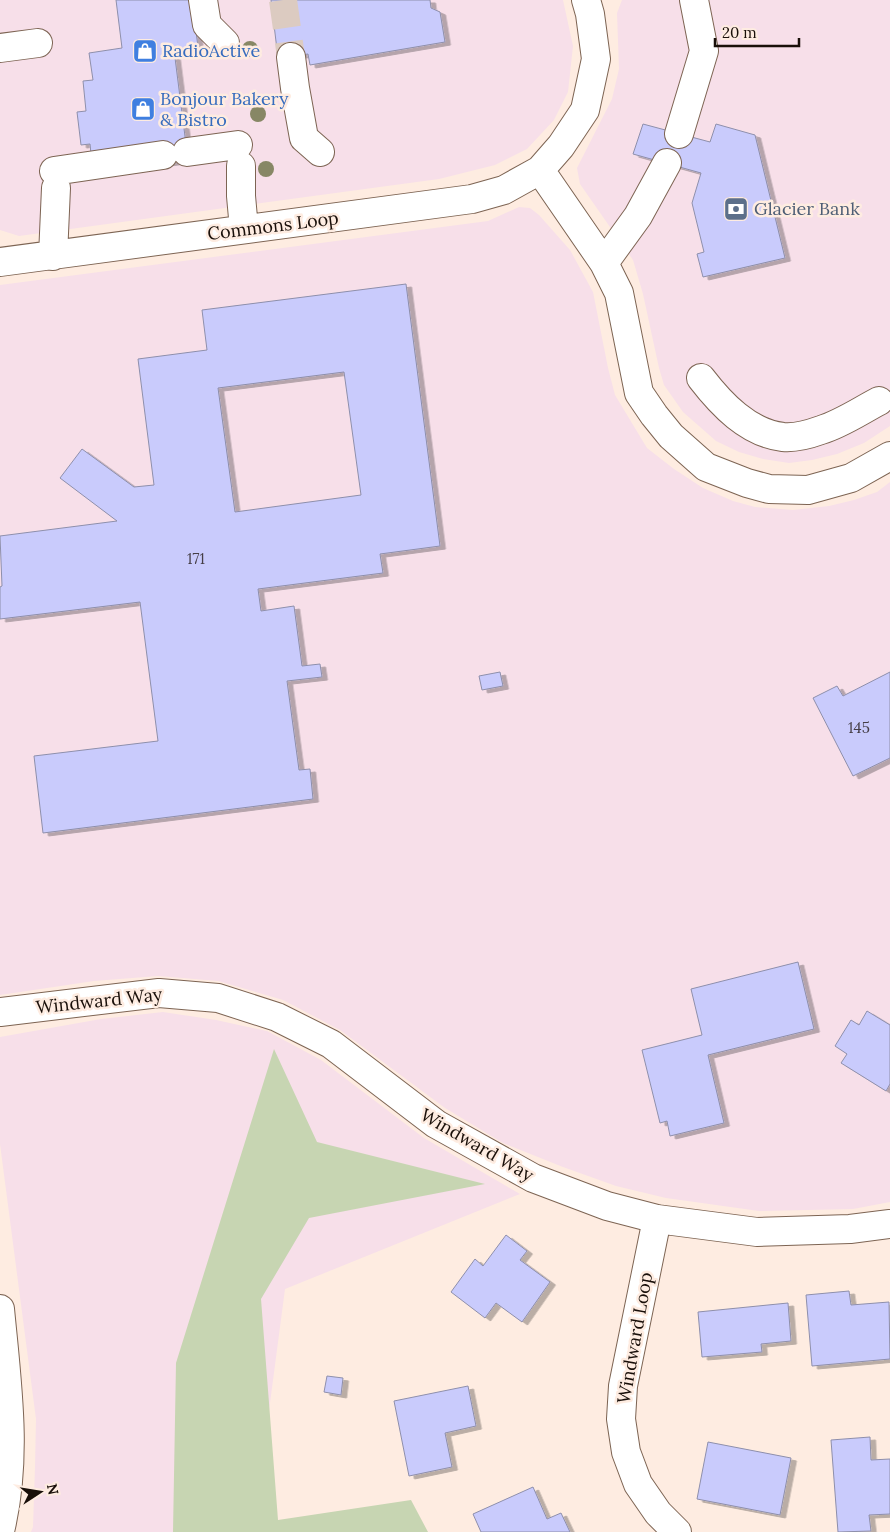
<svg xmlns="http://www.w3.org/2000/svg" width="890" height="1532" font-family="Lora,serif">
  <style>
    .commercial { fill: #f7dfe9 }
    .green { fill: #c7d5b2 }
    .building { fill: #c9cbfc; stroke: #8e8fab; fill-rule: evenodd; filter: url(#shadow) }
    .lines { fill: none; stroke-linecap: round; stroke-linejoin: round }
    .minor-tunnel { stroke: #dccbc1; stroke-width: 28; stroke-dasharray: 28 14; stroke-linecap: butt }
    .minor-casing { stroke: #7d6453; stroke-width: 30 }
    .minor { stroke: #fff; stroke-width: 28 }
    .tree { fill: #878765 }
    .labels { text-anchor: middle; stroke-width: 5; stroke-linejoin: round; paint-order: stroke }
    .number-label { font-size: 15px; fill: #453e46 }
    .shop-label { font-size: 18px; fill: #366cbe; stroke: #feece1; text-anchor: start }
    .service-label { font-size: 18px; fill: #4e5e75; stroke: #feece1; text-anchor: start }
    .street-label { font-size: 18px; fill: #190f09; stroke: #feece1 }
  </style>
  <defs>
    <filter id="shadow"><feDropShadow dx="5.5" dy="3" stdDeviation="0" flood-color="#0004"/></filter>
  </defs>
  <rect width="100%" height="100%" fill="#feece1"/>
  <path class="commercial" d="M0,0H563L573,46L568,92L554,120L527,149L495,165L439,179L19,236L0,230Z
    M622,0H890V426L864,443L837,454L812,460L789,463L763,459L739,452L716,441L683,412L664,385L659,368L643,294L633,260L580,184L577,168L612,99L619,69L617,13Z
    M519,207L530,208L539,215L570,250L593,292L608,368L615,395L647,448L674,469L703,488L733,501L755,507L793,510L829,506L854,500L877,492L890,482V1202L853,1209L759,1211L666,1198L616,1186L563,1167L503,1143L445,1108L340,1030L283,1000L218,981L158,976L94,981L0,995V285L488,221Z
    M163,1012L216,1020L267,1031L321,1060L424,1138L520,1194L285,1289L253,1532H31L33,1527L35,1467L36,1419L0,1144V1037L101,1019Z"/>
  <path class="green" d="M274,1049L317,1142L485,1184L309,1218L261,1299L278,1520L411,1500L428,1532H173L176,1363Z"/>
  <path class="building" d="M116,0H192L198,47L174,50L188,160L165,163L91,154L90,144L81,145L77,112L86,111L83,81L93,80L89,53L122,48Z
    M271,0H430L431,8L440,12L445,42L310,65L308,54L278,58Z
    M643,124L710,142L716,124L755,135L785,258L703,277L697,254L704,252L692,203L701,173L633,154Z
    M406,284L440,546L380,554L383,573L258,589L261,611L294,606L302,666L320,664L322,677L287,681L299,770L310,769L313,799L43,833L34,756L158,741L140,602L0,619V587L2,586L0,536L117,521L60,478L82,449L134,487L154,485L138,359L207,350L202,310ZM344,372L361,495L235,512L218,388Z
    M500,672L503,686L482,690L479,676Z
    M890,672V758L853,776L813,698L837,686L843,696Z
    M798,962L814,1029L708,1055L724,1123L670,1136L667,1121L660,1123L642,1050L702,1035L691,989Z
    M867,1011L890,1025V1084L886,1091L841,1063L847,1054L835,1046L851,1020L859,1025Z
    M506,1235L527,1251L520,1260L550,1282L522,1322L496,1303L485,1318L451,1292L475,1259L483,1266Z
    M849,1291L851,1305L889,1302L890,1359L812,1366L806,1295Z
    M788,1303L791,1341L761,1344L762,1352L702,1357L698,1312Z
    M327,1376L343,1378L341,1395L324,1392Z
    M468,1386L476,1426L445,1433L452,1467L409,1476L394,1401Z
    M870,1437L871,1460L890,1459V1514L869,1515L871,1531L838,1532L831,1440Z
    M708,1442L791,1458L780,1515L697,1499Z
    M533,1487L547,1519L561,1513L570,1532H481L473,1514Z"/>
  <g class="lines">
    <path class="minor-tunnel" d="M283,0L291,57"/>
    <defs>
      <path id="minor" d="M203,0L207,25L225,43
        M586,0L590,14L596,59L585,110L561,146L540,170L604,263L619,293L639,393L654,415L671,436L706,467L747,483L769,489L808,490L851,478L890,456
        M0,48L38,43
        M291,57L295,88L304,138L320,152
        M679,134L704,51L694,0
        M187,152L238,145
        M241,166V196L244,229
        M54,171L163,155
        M53,256L56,188
        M0,262L472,199L504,190L540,170
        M604,263L638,216L667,163
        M701,378C721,404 748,433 783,437C794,438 810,434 821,430C841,424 860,411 879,401
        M0,1012L159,993L218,998L277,1017L331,1044L436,1124L533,1178L607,1206L657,1219L757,1232L850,1229L890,1224
        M657,1219L623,1386L621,1419L626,1452L638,1484L658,1513L677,1532
        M0,1309C7,1383 18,1458 0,1531"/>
    </defs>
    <use href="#minor" class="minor-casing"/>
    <use href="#minor" class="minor"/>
  </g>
  <g class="tree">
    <circle cx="250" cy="49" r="8"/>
    <circle cx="258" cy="114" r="8"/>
    <circle cx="266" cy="169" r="8"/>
  </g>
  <defs>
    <symbol id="shop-square" viewBox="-11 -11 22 22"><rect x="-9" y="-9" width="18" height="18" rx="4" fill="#3f7fe0" stroke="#feece1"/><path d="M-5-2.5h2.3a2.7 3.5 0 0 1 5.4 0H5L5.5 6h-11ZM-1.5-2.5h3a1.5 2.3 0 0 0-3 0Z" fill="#fff"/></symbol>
    <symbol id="bank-square" viewBox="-11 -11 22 22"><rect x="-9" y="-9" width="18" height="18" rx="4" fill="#5c6f8a" stroke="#feece1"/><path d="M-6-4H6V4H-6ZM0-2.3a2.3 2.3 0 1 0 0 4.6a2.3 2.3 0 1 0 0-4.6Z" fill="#fff"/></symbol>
  </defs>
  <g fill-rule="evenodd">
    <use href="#shop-square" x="131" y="37" width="28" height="28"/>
    <use href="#shop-square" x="129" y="95" width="28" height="28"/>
    <use href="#bank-square" x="722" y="195" width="28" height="28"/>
  </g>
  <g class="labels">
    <g class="number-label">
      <text x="196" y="564">171</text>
      <text x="859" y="733">145</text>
    </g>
    <g class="shop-label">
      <text x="162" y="57">RadioActive</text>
      <text x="160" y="105">Bonjour Bakery<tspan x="160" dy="21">&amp; Bistro</tspan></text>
    </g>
    <g class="service-label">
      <text x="754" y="215">Glacier Bank</text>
    </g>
    <g class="street-label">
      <text transform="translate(273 226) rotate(-7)" y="6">Commons Loop</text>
      <text transform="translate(99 1001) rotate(-6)" y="6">Windward Way</text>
      <text transform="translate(477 1145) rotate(30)" y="6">Windward Way</text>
      <text transform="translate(635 1338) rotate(-80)" y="6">Windward Loop</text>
    </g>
  </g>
  <g transform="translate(40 1492) rotate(78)" stroke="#feece1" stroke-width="4" paint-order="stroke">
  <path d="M0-4L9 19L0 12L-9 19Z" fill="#190f09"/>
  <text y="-8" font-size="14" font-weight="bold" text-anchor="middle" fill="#190f09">N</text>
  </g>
  <path d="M715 38v8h84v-8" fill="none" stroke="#190f09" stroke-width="2.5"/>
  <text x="722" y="38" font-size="15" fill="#190f09" stroke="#feece1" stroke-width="4" paint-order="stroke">20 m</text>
</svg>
